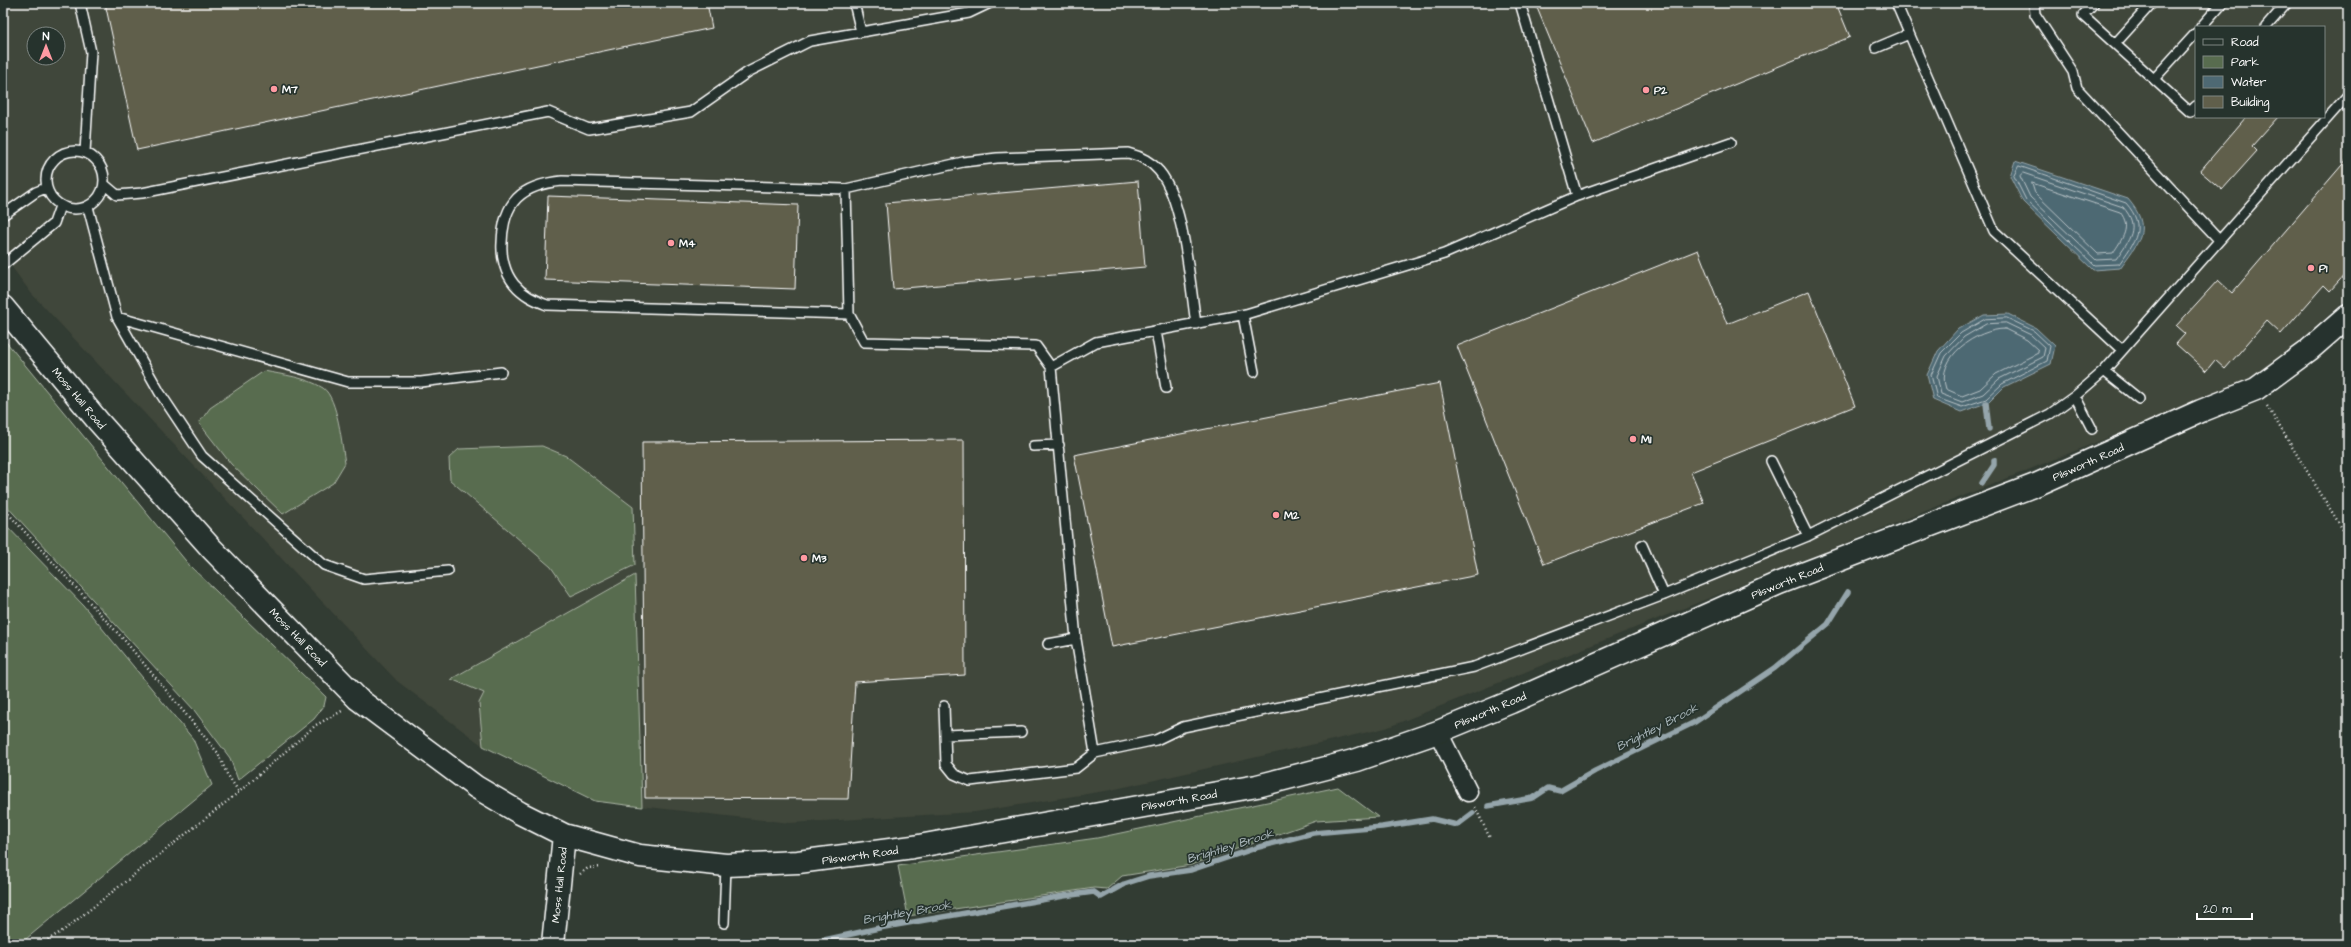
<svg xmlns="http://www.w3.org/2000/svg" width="2351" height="947" font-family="'Architects Daughter',sans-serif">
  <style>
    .built { fill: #40463a; fill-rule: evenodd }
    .green { fill: #586c4f; stroke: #acb6a7 }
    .water { fill: #4e6973; stroke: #95a5ab }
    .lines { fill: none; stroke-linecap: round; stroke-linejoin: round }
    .shore { stroke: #b8c3c7; stroke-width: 1 }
    .stream { stroke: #95a5ab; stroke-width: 5.5 }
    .building { fill: #605f4b; stroke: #fff }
    .lane-casing { stroke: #fff; stroke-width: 12 }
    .street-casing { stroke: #fff; stroke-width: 21 }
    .secondary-casing { stroke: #fff; stroke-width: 25 }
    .path { stroke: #fff; stroke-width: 2.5; stroke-dasharray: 1 3; stroke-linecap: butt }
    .lane { stroke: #26332d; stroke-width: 9 }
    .street { stroke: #26332d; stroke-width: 18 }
    .secondary { stroke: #26332d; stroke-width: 22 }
    .poi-dot { fill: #ff9aa2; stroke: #26332d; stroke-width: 1.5 }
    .labels { text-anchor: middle; stroke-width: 3.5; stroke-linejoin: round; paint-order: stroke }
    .poi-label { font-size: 11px; font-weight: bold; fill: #fff; stroke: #26332d; text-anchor: start }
    .street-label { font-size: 11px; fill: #fff; stroke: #26332d }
    .water-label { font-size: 12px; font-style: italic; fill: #afbcc0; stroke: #26332d }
  </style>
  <rect width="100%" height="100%" fill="#323c33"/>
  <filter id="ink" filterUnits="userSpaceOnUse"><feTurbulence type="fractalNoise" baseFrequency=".025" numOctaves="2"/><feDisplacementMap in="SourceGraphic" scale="8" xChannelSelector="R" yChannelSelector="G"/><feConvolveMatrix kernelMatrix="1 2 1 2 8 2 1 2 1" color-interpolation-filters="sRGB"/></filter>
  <g filter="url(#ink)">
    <path class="built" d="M3,3H2348V298L2259,377L1386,728L1111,790L975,812L790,823L595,801L483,746L397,681L31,293L3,255ZM2196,27H2324V117H2196ZM34,34H58V58H34Z"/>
    <path class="green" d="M3,338L190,566L326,697L324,706L314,719L238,780L230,758L194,710L3,502Z
      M264,371C283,375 306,377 323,388C338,398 342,446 345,463L333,483L283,514L231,464L199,423L210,408Z
      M542,446L566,456L633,507L635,565L571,596L551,567L450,480L449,458L459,449Z
      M3,522L83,605L193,739L212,785L20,944H3Z
      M635,575L642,807L595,801L483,746L479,703L484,693L451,679Z
      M1338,787L1378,817L1316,821L1191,865L1122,876L1107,889L1094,888L908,916L898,866L1097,838Z"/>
    <path class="water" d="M2015,161L2128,199C2153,228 2139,242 2120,268L2093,270L2023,202L2010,176Z
      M2008,314L2036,328L2055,346L2051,364L2004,387L1989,402L1961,412L1933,400L1927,375L1938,351L1958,329L1984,315Z"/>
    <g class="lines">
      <path class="shore" d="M2019,166L2126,203C2147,227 2135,242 2119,264L2094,265L2026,200L2014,176Z
        M2023,173L2123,207C2141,227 2129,240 2116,259L2096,260L2030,197L2020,176Z
        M2032,183L2120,212C2132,227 2122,239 2113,253L2098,254L2035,193Z
        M2007,318L2034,331L2050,346L2047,361L2002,384L1986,399L1962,407L1937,398L1931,375L1941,353L1961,333L1985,319Z
        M2006,323L2031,335L2045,348L2043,357L1999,379L1983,394L1962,402L1941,394L1937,376L1946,356L1964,337L1986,324Z
        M2005,329L2027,340L2038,350V353L1996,374L1980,389L1962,396L1946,389C1935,357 1977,329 2005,329Z"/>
      <path class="stream" d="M1986,403L1989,429
        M1982,483L1994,465V460
        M1488,806L1533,798L1548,788L1560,791L1595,771L1695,722L1775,668L1828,624L1848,592
        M806,944L879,928L1064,896L1094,892L1101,897L1124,884L1149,876L1191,870L1259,847L1313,833L1382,827L1432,819L1457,825L1473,813"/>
    </g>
    <path class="building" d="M105,3H707L712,28L137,150Z
      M1535,3H1836L1850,37L1593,143Z
      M2246,117H2278L2252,146L2257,151L2222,190L2200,171Z
      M2348,158V271L2330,291L2324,285L2281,334L2267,321L2225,369L2215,360L2206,371L2176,344L2185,334L2176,326L2218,280L2232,293Z
      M1138,181L1145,267L893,289L886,203Z
      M548,196L798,205L795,289L545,280Z
      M1698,250L1727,324L1809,291L1855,406L1691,472L1704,503L1544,564L1457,346Z
      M1440,383L1478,575L1112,647L1074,455Z
      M964,440L965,675L855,682L848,799L645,798L642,442Z"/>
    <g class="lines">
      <defs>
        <path id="lane" d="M80,3L91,52L85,152
          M854,3L861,32
          M1520,3L1577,196
          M1896,3L1994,231L2122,350
          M2034,3L2035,14L2073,72L2077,88L2219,240
          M2094,3L2083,15L2190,112L2196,106
          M2201,27L2222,3
          M2266,27L2287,3
          M2115,44L2152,3
          M1876,48L1909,34
          M2154,79L2196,33
          M46 180a29 29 0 1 1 58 0a29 29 0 1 1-58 0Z
          M104,184L117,195L142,193L548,112L589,129L691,112L748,72L810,41L969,13L990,3
          M846,189L849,314L864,342L1036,346L1051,367L1076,639L1095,753L1156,740L1183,727L1474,667L1664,595L1808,536L2050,414L2075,396L2104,371L2348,95
          M88,207L117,317L160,393L202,456L324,565L364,579L448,571
          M3,215L36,192L46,188
          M3,265L54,223L60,206
          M849,314L547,305C534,300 523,295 514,284C505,273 501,257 502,243C503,202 521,185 562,181L846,189L963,162L997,158L1128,153C1140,156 1151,161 1159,171C1184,200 1190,284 1196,324
          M1243,315L1254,372
          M117,317L348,382H421L501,372
          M1156,331L1166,388
          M1051,367L1096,342L1246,314L1444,254L1577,196L1731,142
          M2104,371L2139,399
          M2075,396L2092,429
          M1033,446L1059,445
          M1771,461L1808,536
          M1642,545L1664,595
          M1048,644L1076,639
          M944,706L946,764L954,774L970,781L1076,768L1095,753
          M945,735L1021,732
          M724,923L726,865"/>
        <path id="street" d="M1438,732L1468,792"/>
        <path id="secondary" d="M3,307L98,421L211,548L358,699L476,787L520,813L564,835L640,856L726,865L798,862L913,847L1257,786L1357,760L1438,732L1511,702L1779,583L2038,484L2201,411L2256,389L2309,350L2348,316
          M553,944L564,835"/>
      </defs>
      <use href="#lane" class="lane-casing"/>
      <use href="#street" class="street-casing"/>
      <use href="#secondary" class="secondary-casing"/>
      <path class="path" d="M2267,406L2348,538
        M3,508L125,641L218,753L227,774L239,792
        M1475,807L1490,838
        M580,874L588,868L601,867
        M41,944L64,930L239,792L316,725L342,711"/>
      <use href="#lane" class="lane"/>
      <use href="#street" class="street"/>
      <use href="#secondary" class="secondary"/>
    </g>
  </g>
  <g class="poi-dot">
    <circle cx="274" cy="89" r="4"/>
    <circle cx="1646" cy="90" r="4"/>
    <circle cx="671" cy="243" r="4"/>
    <circle cx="2311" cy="268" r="4"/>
    <circle cx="1633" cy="439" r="4"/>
    <circle cx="1276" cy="515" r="4"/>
    <circle cx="804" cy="558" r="4"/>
  </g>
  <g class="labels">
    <g class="poi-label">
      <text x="282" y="93">M7</text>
      <text x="1654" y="94">P2</text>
      <text x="679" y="247">M4</text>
      <text x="2319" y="272">P1</text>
      <text x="1641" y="443">M1</text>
      <text x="1284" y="519">M2</text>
      <text x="812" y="562">M3</text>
    </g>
    <g class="street-label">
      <text transform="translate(79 398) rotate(50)" y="4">Moss Hall Road</text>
      <text transform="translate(2088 462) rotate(-24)" y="4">Pilsworth Road</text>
      <text transform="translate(1787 581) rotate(-22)" y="4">Pilsworth Road</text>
      <text transform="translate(298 637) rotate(46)" y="4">Moss Hall Road</text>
      <text transform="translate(1490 710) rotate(-23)" y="4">Pilsworth Road</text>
      <text transform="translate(1179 800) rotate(-10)" y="4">Pilsworth Road</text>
      <text transform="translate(860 855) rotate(-8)" y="4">Pilsworth Road</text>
      <text transform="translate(559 885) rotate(-84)" y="4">Moss Hall Road</text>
    </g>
    <g class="water-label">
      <text transform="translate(1657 727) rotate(-27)" y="4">Brightley Brook</text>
      <text transform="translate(1230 846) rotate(-17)" y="4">Brightley Brook</text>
      <text transform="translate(907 912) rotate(-10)" y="4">Brightley Brook</text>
    </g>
  </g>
  <rect width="2351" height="947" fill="none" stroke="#26332d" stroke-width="16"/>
  <rect x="8" y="8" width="2335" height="931" fill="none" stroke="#fff" stroke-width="1.5" filter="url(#ink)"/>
  <rect x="2195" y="26" width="130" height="92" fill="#26332d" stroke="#7d8581"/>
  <rect x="2203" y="39" width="20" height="6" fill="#26332d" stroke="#7d8581"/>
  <text x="2231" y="46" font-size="12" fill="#ffffff">Road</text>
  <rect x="2203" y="56" width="20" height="12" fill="#586c4f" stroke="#7d8581"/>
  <text x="2231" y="66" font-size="12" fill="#ffffff">Park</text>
  <rect x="2203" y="76" width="20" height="12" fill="#4e6973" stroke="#7d8581"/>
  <text x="2231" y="86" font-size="12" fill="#ffffff">Water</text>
  <rect x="2203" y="96" width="20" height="12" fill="#605f4b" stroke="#7d8581"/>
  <text x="2231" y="106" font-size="12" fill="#ffffff">Building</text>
  <g transform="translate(46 46)"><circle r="19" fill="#26332d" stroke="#7d8581"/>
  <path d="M0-3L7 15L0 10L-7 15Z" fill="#ff9aa2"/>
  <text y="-6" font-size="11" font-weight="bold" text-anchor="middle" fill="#ffffff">N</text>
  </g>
  <path d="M2197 913v6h55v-6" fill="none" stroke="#ffffff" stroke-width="2"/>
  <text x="2203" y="913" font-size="12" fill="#ffffff" stroke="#26332d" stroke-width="3" paint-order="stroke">20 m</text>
</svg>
